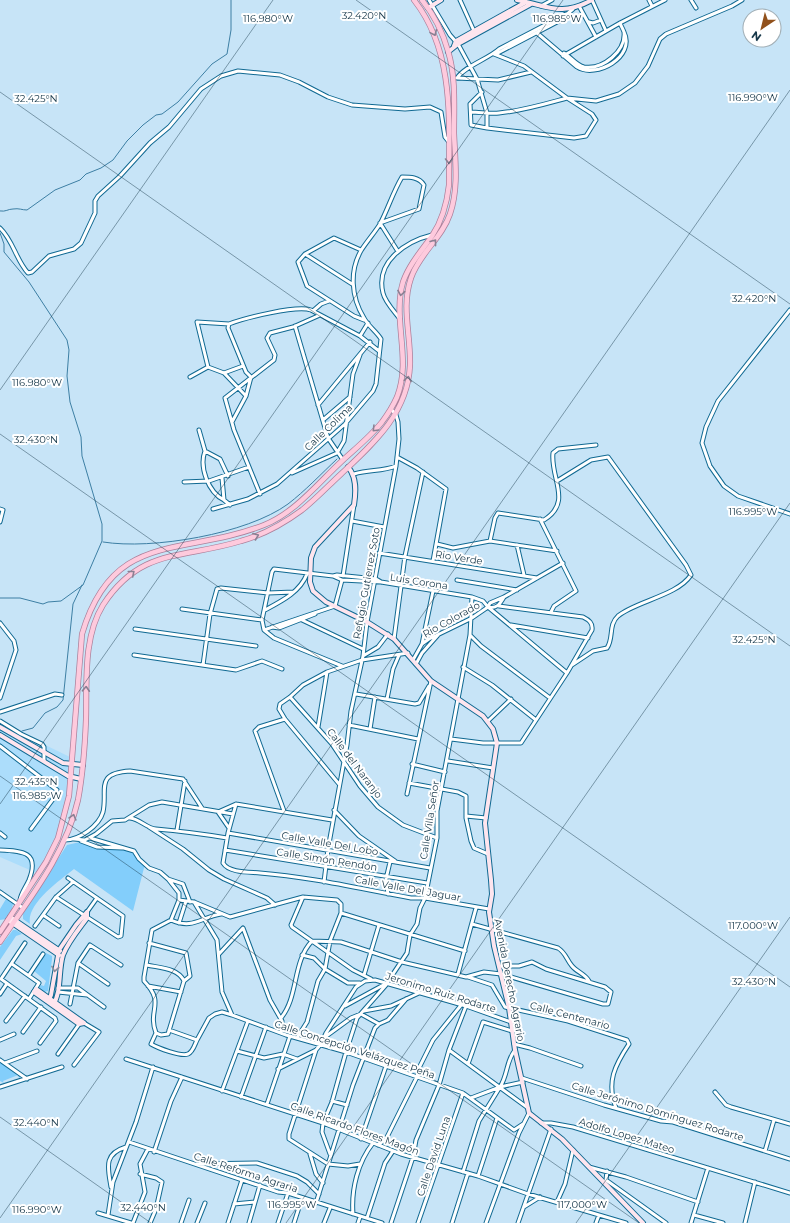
<svg xmlns="http://www.w3.org/2000/svg" width="790" height="1223" font-family="Montserrat,sans-serif">
  <style>
    .built { fill: #acddfb }
    .green { fill: #83cefb }
    .lines { fill: none; stroke-linecap: round; stroke-linejoin: round }
    .stream { stroke: #3d7fa4; stroke-width: 1 }
    .street-casing { stroke: #106992; stroke-width: 5 }
    .secondary-casing { stroke: #106992; stroke-width: 6 }
    .primary-casing { stroke: #ac809b; stroke-width: 6 }
    .street { stroke: #fff; stroke-width: 3 }
    .secondary { stroke: #fee5ee; stroke-width: 4 }
    .primary { stroke: #fecadd; stroke-width: 4.5 }
    .oneway { stroke: #8a8093 }
    .oneway2 { stroke: #8a8e9c }
    .ticks { fill: none; stroke: #163749; stroke-width: 1; stroke-opacity: 0.45 }
    .labels { text-anchor: middle; stroke-width: 4; stroke-linejoin: round; paint-order: stroke }
    .street-label { font-size: 10px; fill: #163749; stroke: #fff }
    .ticks-label { font-size: 10px; text-anchor: middle; fill: #163749; stroke: #fff; stroke-width: 4; stroke-linejoin: round; paint-order: stroke }
  </style>
  <rect width="100%" height="100%" fill="#c7e4f7"/>
  <path class="built" d="M0,723L72,758L64,820L39,874L0,857Z"/>
  <path class="green" d="M80,842L97,847L126,848L134,851L145,864L133,911L74,869C59,881 26,904 30,924L23,919V913L67,845Z
    M6,899L13,904L12,909L6,919L0,920V909Z
    M13,930H16L22,934L16,936L0,960V947Z
    M46,953L52,956V959L48,991L44,992L39,988L41,985L44,986L46,981L34,971Z
    M0,1062L21,1076V1077L19,1078L18,1075L3,1081L4,1083L0,1081Z"/>
  <g class="lines">
    <path class="stream" d="M0,211C6,212 8,209 13,209C19,208 22,210 27,210L55,190L80,180L86,174L101,168L113,160L127,141L143,125L156,115L162,114L178,102L212,64L227,54L231,30V0
      M0,233L4,244V252L29,282L67,340L69,350L67,376L70,402L81,437L82,456L102,524V541L83,585L61,601L48,602L43,604L20,598H0
      M103,542C152,550 247,534 288,504C305,491 321,474 337,459
      M22,731L33,728L45,713L57,707L63,700L73,604L82,585"/>
    <defs>
      <path id="street" d="M429,0L450,35L458,44L477,79L487,113V128L574,138L586,136L596,120L592,114L567,98C545,104 522,111 499,113C490,114 480,112 471,112
        M460,0L474,31
        M592,0L606,31
        M649,0L652,6
        M691,0L696,8
        M541,6L552,0
        M579,6L596,37
        M589,22L593,23L601,20
        M537,33L577,67C596,79 636,57 624,32
        M564,53C571,57 576,65 584,67C603,70 626,51 624,32C623,29 621,26 620,23
        M494,54L524,66L567,98L596,101L619,94L635,83L648,66L660,39L666,34L732,6L742,0
        M496,54L559,21L573,9
        M563,56L620,23L665,0
        M457,78C465,66 488,59 499,49L566,14
        M457,78L498,80L531,72
        M482,92L470,104L471,125L487,128
        M380,223L397,250
        M0,228C13,240 16,260 28,273L32,272L49,256L74,249L81,243L95,213V201L98,196L120,176L150,143L169,127L201,89L221,76L238,71L280,75L299,82L328,97L352,105L405,109L430,107L441,112L445,137L449,142
        M361,250L334,238L305,254L298,262L307,286L354,316L364,320
        M305,254L352,284
        M790,310L718,401L706,427L702,443L710,466L724,486L738,496L790,514
        M313,311L321,304L329,301
        M400,319C394,311 385,302 383,293C375,261 407,241 432,235
        M229,324L197,322L208,367L224,373L246,396
        M295,326L328,438L343,460
        M360,336L368,323
        M224,373L243,366
        M190,377L208,367
        M251,377L246,372L228,328L229,324C245,318 296,305 311,310L360,336L379,351
        M318,405L370,342
        M323,420L350,397
        M232,422L246,396L251,377
        M199,430L205,451L220,459L228,476
        M205,451C199,467 208,492 224,500
        M397,457L417,468L446,489L433,561
        M292,473L337,453L344,441L353,374L360,355
        M354,474C370,469 381,472 396,466
        M222,478L224,500L230,505
        M557,481L591,460L608,457L686,565L691,575C677,596 636,601 618,616C608,625 614,638 607,648L593,651L572,665
        M184,482L209,481L249,467
        M260,494L234,430L225,398L274,360L275,355L267,338L270,333L293,327L320,315
        M0,509L3,510L0,522
        M213,509L248,499L277,484L345,424L373,391L376,384L381,339C376,331 368,326 364,318C351,297 349,270 362,249C368,240 375,232 380,224C388,209 393,192 402,177C410,177 419,177 424,185L419,209L380,223
        M540,519L576,591L554,606L551,612
        M352,521L384,527
        M490,541L495,518L498,513L544,520C573,502 550,478 553,453L558,449L596,445
        M437,544L453,548L490,541L557,551
        M517,545L524,575
        M379,553L537,578
        M333,576L337,575L376,579L381,582
        M343,576L354,505
        M457,580L517,590
        M488,607L490,603L504,597
        M182,609L262,620
        M265,610C282,601 300,592 307,574
        M302,620L363,649
        M0,623L14,641L16,650L0,698
        M511,625L588,638
        M272,627L279,628L315,614
        M135,629L256,646
        M264,630L335,606L342,580
        M470,635L481,646L550,698
        M394,639L405,556L423,472
        M422,644L433,591
        M134,655L236,670L262,661L282,669
        M363,656L378,647L388,634
        M413,660L422,644L429,639L472,618L488,607C497,609 500,604 504,597L563,563
        M416,664L422,653L438,635
        M203,665L210,614L217,589L221,588L268,593L294,592
        M342,666L274,638L264,630L262,620L272,572L274,569L333,576L342,580L381,582L472,597L483,601L488,607L567,673
        M463,667L492,685L536,720
        M356,694L415,704L419,703L429,686
        M290,697L332,744L360,786L378,807L403,825L437,838
        M387,699L393,669L399,655
        M0,712L55,694L62,695
        M0,721L21,734L42,744L44,747V761
        M488,721L511,699
        M349,725L418,739
        M318,727L327,672
        M370,729L375,697
        M451,739L483,743H521L567,673L592,630C593,623 589,620 583,617L499,606
        M0,746L57,790L56,795L31,829
        M448,761L493,768
        M412,764L445,772
        M409,783L458,792L466,796V818L471,841L474,848L488,854
        M339,784L285,719L279,709L280,704L290,697L303,685L327,672L362,660L408,653
        M407,794L431,681
        M236,804L228,833L223,863C229,873 249,872 260,873C311,877 361,889 411,898H425L489,909
        M334,810L359,836L395,861
        M284,811L255,731L259,727L285,719
        M466,816L486,818
        M130,818C140,819 146,828 156,829C180,831 203,834 227,838
        M149,827L183,849L209,870L224,879L267,898L275,905
        M229,828L218,812L236,804L332,820
        M177,830L185,781
        M0,833L5,837
        M228,833L430,868
        M90,838L134,851L139,859L149,868L160,872L168,879L183,884L190,902
        M74,839L85,840L96,834L112,821L125,820L149,805L162,802L233,814
        M65,840C79,840 99,826 103,812C108,790 94,773 130,771L183,779L202,808
        M81,841L97,847L122,848
        M0,850C23,851 40,852 29,880C26,887 21,893 20,900
        M225,850L427,883
        M168,879L179,893V900
        M324,882L328,849L347,745L351,711L363,656L367,622L396,466L399,439L398,422L396,415L391,409
        M0,892L23,908
        M388,894L386,879L390,862
        M56,897L118,937L121,936L123,916L68,878
        M303,897L291,925L292,927L353,970L371,979
        M194,902L217,940L222,992L232,1015
        M87,912L97,898
        M341,913L465,951
        M43,915L59,926
        M171,920C193,930 201,917 221,914
        M179,923L186,901
        M472,924L558,948C566,953 566,959 572,966C577,972 585,974 589,981
        M35,926L56,897L73,882
        M25,943L1,979L55,1018L56,1021L40,1043
        M149,943L186,953L190,976L184,981
        M219,954L243,928L270,1000L282,1021L281,1033
        M302,955L314,958L325,969L348,983H360
        M78,963L108,984
        M12,964L39,983L29,999
        M147,965C160,968 178,968 184,981L168,1034L161,1035L156,1033C147,1009 166,1004 144,981V977L152,930L171,920L179,900L194,902L230,917L303,897L337,900L341,904V913L330,941L325,969L318,981L307,1022L297,1038
        M458,974L476,908
        M29,975L43,954
        M364,975L379,925
        M468,977L492,985L505,1007L568,1021L627,1040L629,1044C615,1065 606,1082 616,1108
        M148,986L181,992
        M58,988H78L104,1007
        M58,992L87,995
        M0,994L6,985
        M70,1004L78,963L90,945L121,965
        M345,1006L387,983L407,953L410,935L417,924L420,908L425,898L437,838V811L470,635L472,597
        M364,1011L391,1006L419,993
        M281,1018C299,996 292,962 312,941L341,942L402,962L466,977L484,972L501,974L603,1004H608L611,992L605,987L546,969L532,962L519,966H499
        M6,1021L25,996
        M169,1030L197,1040L209,1018L215,1014L222,1012L232,1015L286,1035L346,1052L463,1093L514,1130L523,1124
        M23,1032L41,1007
        M156,1033L151,1044C158,1048 181,1057 188,1054C193,1052 195,1044 197,1040
        M325,1037L351,1018L361,1014L379,1024
        M0,1040L14,1034
        M514,1044L530,1048L581,1066
        M449,1050L528,1108
        M237,1051L264,1058L283,1054L297,1059
        M58,1054L80,1023
        M126,1059L323,1123L401,1154L478,1176L528,1194L626,1223
        M0,1060L27,1079
        M5,1063L37,1051
        M468,1064L483,1022L512,1031
        M74,1065L99,1032L84,1023
        M278,1069L316,1050
        M522,1078L604,1105L661,1121L673,1122L790,1159
        M0,1087L62,1067
        M500,1087C508,1075 506,1061 515,1050
        M500,1087L523,1082
        M222,1091L248,1021
        M715,1092L726,1105L731,1107L790,1124
        M241,1097L266,1027
        M332,1101L347,1105
        M267,1104L290,1036
        M541,1123H551L573,1127L790,1193
        M361,1139L386,1066
        M129,1142L278,1192L288,1193L382,1223
        M378,1145L386,1139L417,1077L420,1066L433,1040L462,1004
        M765,1151L774,1120
        M154,1152L171,1101L182,1077
        M310,1154L316,1174L323,1183
        M330,1154L322,1132L323,1123L332,1102L346,1052L357,1018L386,985
        M196,1164L257,1163L297,1176L307,1182L319,1194
        M360,1164L348,1166L328,1164L289,1139V1134L316,1050L321,1044L326,1033L356,987L365,981L375,980L466,1006L511,1022
        M589,1167L626,1177L698,1202
        M607,1171L606,1180L666,1223
        M463,1172L479,1121L500,1087L471,1098
        M140,1174L156,1178L162,1182L156,1209L150,1223
        M478,1176L497,1118
        M111,1187C108,1168 103,1154 126,1147
        M557,1202L565,1184L573,1150
        M316,1203L353,1085L375,1028L379,1024L388,1020L406,999
        M234,1204L255,1202
        M524,1207L540,1197
        M98,1213L131,1223
        M353,1214C351,1189 358,1162 373,1143
        M108,1215L113,1182L136,1122L153,1067
        M694,1215L723,1223
        M367,1218L385,1163L393,1151
        M133,1223L145,1192L140,1164L148,1149
        M181,1223L189,1200
        M197,1223L205,1203
        M228,1223L242,1180
        M249,1223L260,1185
        M278,1223L288,1193
        M294,1223L302,1198
        M324,1223L330,1208
        M358,1223L360,1217
        M391,1223L413,1157L416,1140L439,1085L449,1050L466,1006
        M418,1223L463,1093
        M452,1223L468,1173
        M486,1223L519,1133L529,1113
        M518,1223L551,1129
        M596,1223L599,1215
        M691,1223L708,1168
        M745,1223L755,1182"/>
      <path id="secondary" d="M517,0C549,6 560,17 592,0
        M428,8L441,0
        M454,46L456,41L526,2
        M448,52L458,44L531,4
        M348,467C357,477 356,492 354,505L315,547L311,558L310,582L313,591L326,602L367,622L394,639L431,681L483,716L493,729L497,743L485,823L491,880L492,894L489,912L494,946L509,1008L515,1050L529,1113L562,1139L643,1223
        M0,727L63,763L83,765
        M0,735L68,776L81,779
        M10,917L60,951
        M8,920L59,955
        M36,989L84,1023
        M34,992L79,1024L84,1023
        M48,1002L51,995L59,950L76,925L87,912
        M53,1005C62,991 58,971 63,955C68,942 79,929 87,918V912"/>
      <path id="primary" d="M0,932L46,862L58,838L69,796L82,634C113,529 183,557 264,525C295,513 319,482 343,460C356,448 371,436 382,422C388,414 393,406 397,397C412,359 392,320 403,282C409,265 421,251 432,236C442,221 447,203 449,185C449,122 455,52 414,0
        M0,942C30,898 66,853 78,800C83,773 85,745 86,719C87,682 83,637 103,605C141,547 183,559 241,541C263,535 283,524 302,510C316,499 328,486 341,474C374,443 408,413 410,365C411,335 401,307 411,278C419,254 442,238 450,214C459,188 455,159 454,133C454,106 456,77 448,51C443,33 434,15 422,0"/>
    </defs>
    <use href="#street" class="street-casing"/>
    <use href="#secondary" class="secondary-casing"/>
    <use href="#primary" class="primary-casing"/>
    <use href="#street" class="street"/>
    <use href="#secondary" class="secondary"/>
    <use href="#primary" class="primary"/>
  </g>
  <defs><path id="oneway-chevron" d="M-2-3.5L2.5 0L-2 3.5" fill="none" stroke-width="1.6" stroke-linecap="round" stroke-linejoin="round"/></defs>
  <g class="oneway">
    <use href="#oneway-chevron" transform="translate(434 33) rotate(66)"/>
    <use href="#oneway-chevron" transform="translate(449 161) rotate(90)"/>
    <use href="#oneway-chevron" transform="translate(434 242) rotate(-52)"/>
    <use href="#oneway-chevron" transform="translate(401 293) rotate(99)"/>
    <use href="#oneway-chevron" transform="translate(408 379) rotate(-81)"/>
    <use href="#oneway-chevron" transform="translate(375 429) rotate(135)"/>
    <use href="#oneway-chevron" transform="translate(256 536) rotate(-21)"/>
    <use href="#oneway-chevron" transform="translate(132 573) rotate(-39)"/>
    <use href="#oneway-chevron" transform="translate(86 689) rotate(-87)"/>
    <use href="#oneway-chevron" transform="translate(73 817) rotate(-74)"/>
  </g>
  <use class="oneway2" href="#oneway-chevron" transform="translate(55 969) rotate(100)"/>
  <path class="ticks" d="M356,0L790,304M0,92L790,646M0,390L273,0M0,434L790,987M0,776L639,1223M0,804L563,0M0,1117L151,1223M0,1218L790,90M286,1223L790,503M576,1223L790,917"/>
  <g class="labels">
    <g class="street-label">
      <text transform="translate(328 427) rotate(-44)" y="4">Calle Colima</text>
      <text transform="translate(459 557) rotate(9)" y="4">Rio Verde</text>
      <text transform="translate(419 581) rotate(9)" y="4">Luis Corona</text>
      <text transform="translate(366 583) rotate(-80)" y="4">Refugio Gutierrez Soto</text>
      <text transform="translate(451 619) rotate(-29)" y="4">Rio Colorado</text>
      <text transform="translate(355 763) rotate(53)" y="4">Calle del Naranjo</text>
      <text transform="translate(429 820) rotate(-81)" y="4">Calle Villa Señor</text>
      <text transform="translate(330 843) rotate(10)" y="4">Calle Valle Del Lobo</text>
      <text transform="translate(327 859) rotate(9)" y="4">Calle Simón Rendón</text>
      <text transform="translate(408 888) rotate(10)" y="4">Calle Valle Del Jaguar</text>
      <text transform="translate(510 980) rotate(79)" y="4">Avenida Derecho Agrario</text>
      <text transform="translate(441 992) rotate(17)" y="4">Jeronimo Ruiz Rodarte</text>
      <text transform="translate(570 1015) rotate(15)" y="4">Calle Centenario</text>
      <text transform="translate(355 1049) rotate(18)" y="4">Calle Concepción Velázquez Peña</text>
      <text transform="translate(658 1111) rotate(17)" y="4">Calle Jerónimo Domínguez Rodarte</text>
      <text transform="translate(355 1128) rotate(20)" y="4">Calle Ricardo Flores Magón</text>
      <text transform="translate(627 1135) rotate(17)" y="4">Adolfo Lopez Mateo</text>
      <text transform="translate(433 1156) rotate(-71)" y="4">Calle David Luna</text>
      <text transform="translate(246 1172) rotate(18)" y="4">Calle Reforma Agraria</text>
    </g>
  </g>
  <g class="ticks-label">
    <text x="364" y="19">32.420°N</text>
    <text x="268" y="22">116.980°W</text>
    <text x="557" y="22">116.985°W</text>
    <text x="753" y="101">116.990°W</text>
    <text x="36" y="102">32.425°N</text>
    <text x="754" y="302">32.420°N</text>
    <text x="37" y="386">116.980°W</text>
    <text x="36" y="443">32.430°N</text>
    <text x="753" y="515">116.995°W</text>
    <text x="754" y="643">32.425°N</text>
    <text x="36" y="785">32.435°N</text>
    <text x="37" y="799">116.985°W</text>
    <text x="753" y="929">117.000°W</text>
    <text x="754" y="985">32.430°N</text>
    <text x="36" y="1126">32.440°N</text>
    <text x="292" y="1208">116.995°W</text>
    <text x="582" y="1208">117.000°W</text>
    <text x="143" y="1211">32.440°N</text>
    <text x="37" y="1213">116.990°W</text>
  </g>
  <g transform="translate(762 28) rotate(215)"><circle r="19" fill="#ffffff" stroke="#a2afb6"/>
  <path d="M0-3L7 15L0 10L-7 15Z" fill="#91511b"/>
  <text y="-6" font-size="11" font-weight="bold" text-anchor="middle" fill="#163749">N</text>
  </g>
</svg>
